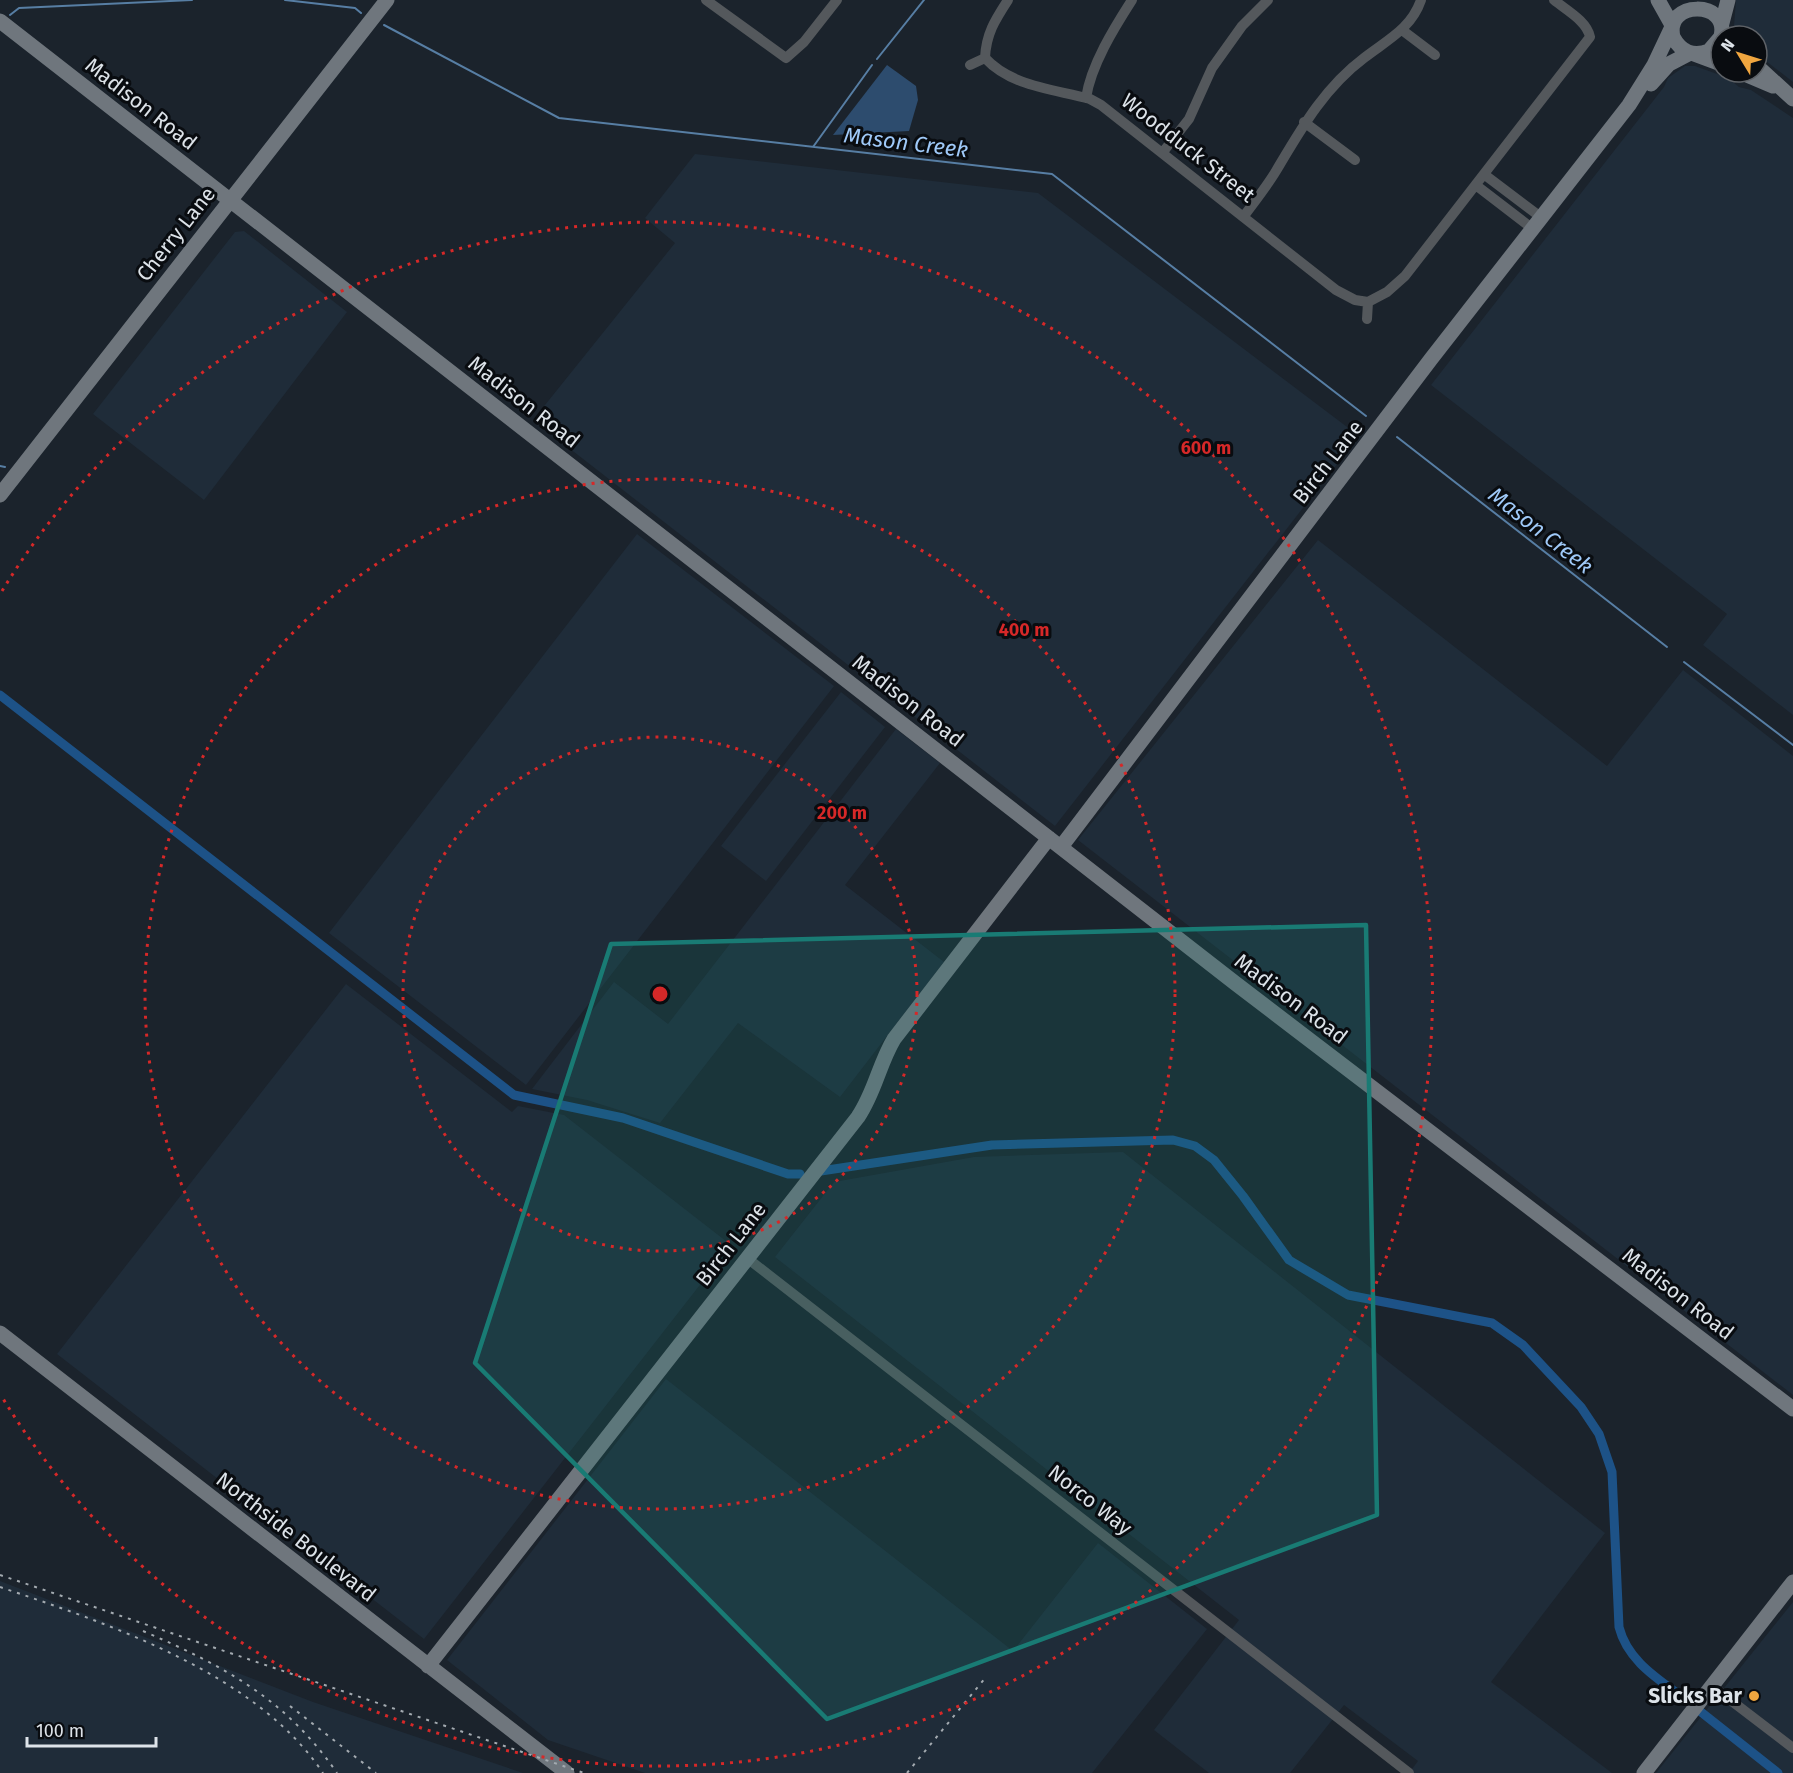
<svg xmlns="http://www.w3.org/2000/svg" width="1793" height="1773" font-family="'Fira Sans',sans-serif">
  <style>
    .built { fill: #1f2c39 }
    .green { fill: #2d4c6e }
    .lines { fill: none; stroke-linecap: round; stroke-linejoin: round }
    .stream { stroke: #577ea4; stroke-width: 2 }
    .canal { stroke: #1d5287; stroke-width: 9 }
    .street { stroke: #54585c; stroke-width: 10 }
    .secondary { stroke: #6f767d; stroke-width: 15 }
    .rail { stroke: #a3aab0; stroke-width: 2; stroke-dasharray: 3 6; stroke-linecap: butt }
    .marked { fill: #197b74; fill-opacity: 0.2; stroke: #197b74; stroke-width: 4.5; stroke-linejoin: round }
    .ring { fill: none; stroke: #d62828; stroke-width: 3; stroke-dasharray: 3 6 }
    .poi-dot { fill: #f0a63f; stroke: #090c10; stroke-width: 2 }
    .labels { text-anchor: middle; stroke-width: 6; stroke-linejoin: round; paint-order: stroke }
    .street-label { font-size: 21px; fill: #dde3e9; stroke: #090c10 }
    .poi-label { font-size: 21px; font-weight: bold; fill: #dde3e9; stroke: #090c10; text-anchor: end }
    .water-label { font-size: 22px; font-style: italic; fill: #9fc9f8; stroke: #090c10 }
    .centre { fill: #d62828; stroke: #090c10; stroke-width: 3 }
    .ring-label { font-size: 18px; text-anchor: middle; font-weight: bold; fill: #d62828; stroke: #090c10; stroke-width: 6; stroke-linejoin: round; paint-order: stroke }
  </style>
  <rect width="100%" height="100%" fill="#1b232c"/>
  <path class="built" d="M1736,0H1793V82L1757,54V36H1737L1734,26Z
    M1685,66H1695L1728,78L1739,87L1751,90L1793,118V715L1703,645L1727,614L1431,385L1664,87L1668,78Z
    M695,154L1038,193L1359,436L1055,826L533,420L675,243L645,218Z
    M244,231L347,312L204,500L93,414L235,232Z
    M637,534L834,686L526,1085L329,933Z
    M1318,540L1607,766L1683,670L1793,756V1395L1078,840Z
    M841,692L885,727L766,881L721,846Z
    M896,729L940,763L845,885L944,962L840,1097L738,1023L660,1123L587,1100L532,1089L614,982L668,1024Z
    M346,984L512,1112L518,1106L564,1115L731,1245L424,1639L57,1354Z
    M1123,1152L1605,1533L1491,1682L1612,1773H1409L1418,1761L1344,1705L1290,1773H1209L1154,1730L1239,1620L775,1257L834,1182L974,1157Z
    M666,1379L1013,1651L1098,1543L1207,1629L1092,1773H645L548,1740L447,1660Z
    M0,1581L313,1702L523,1773H0Z
    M1793,1602V1773H1656Z"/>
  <path class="green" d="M887,65L916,86L918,100L909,131L833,135Z"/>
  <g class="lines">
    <path class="stream" d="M285,0L355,8L361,13
      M10,15L19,8L192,0
      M384,25L559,118L1052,174L1366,416
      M877,59L924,0
      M813,147L872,65
      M1397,437L1667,647
      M0,466L5,467
      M1684,662L1793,745"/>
    <path class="canal" d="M0,695L514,1095L623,1118L788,1174H800
      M821,1171L992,1145L1173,1140L1195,1146L1214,1160L1243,1196L1289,1260L1348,1295L1492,1323L1523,1345L1581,1407L1599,1434L1612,1472L1619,1627C1628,1663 1662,1681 1689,1702
      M1701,1712L1778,1773"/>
    <path class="street" d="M706,0L786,58L804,42L837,0
      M1402,30L1435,55
      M985,58C1012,87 1054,89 1090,99L1101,105L1336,290L1355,300L1368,302
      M985,58C986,34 995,20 1008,0
      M970,65L985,58
      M1086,98C1091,65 1114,28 1132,0
      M1304,122L1355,160
      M1163,152L1189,119L1212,68L1242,26L1268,0
      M1485,175L1542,218
      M1477,186L1533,229
      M1244,216C1255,201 1267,186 1276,171C1301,129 1324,88 1364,58C1387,40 1411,29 1421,0
      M1368,302L1387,292L1405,276L1590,37C1587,21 1566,10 1554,0
      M1367,319L1368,302
      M747,1258L1409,1773
      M1712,1686L1793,1748"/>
    <path class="secondary" d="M1658,0L1672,25
      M0,21L1235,983L1793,1409
      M1722,23L1728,0
      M1721,37L1709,51C1693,57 1681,52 1673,37C1664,0 1730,0 1721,36
      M1694,54L1721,64
      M1757,66L1793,99
      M1740,72L1773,86
      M1651,84L1669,64L1690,53
      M0,495L387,0
      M1061,847L1431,359L1629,105L1654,65L1671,29
      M0,1333L567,1773
      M428,1666L858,1117C875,1092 879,1064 894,1039L1049,838
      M1644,1773L1793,1582"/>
    <path class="rail" d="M0,1575L584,1773
      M0,1587C109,1624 256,1673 323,1773
      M143,1631C224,1666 286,1699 337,1773
      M290,1706L376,1773
      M907,1773L986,1677"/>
  </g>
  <path class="marked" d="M1366,925L1377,1515L827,1719L475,1363L611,944Z"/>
  <g class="ring">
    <circle cx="660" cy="994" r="257"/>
    <circle cx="660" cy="994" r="515"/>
    <path d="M2 591A772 772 0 1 1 2 1397"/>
  </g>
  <circle class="poi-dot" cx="1754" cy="1696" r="6"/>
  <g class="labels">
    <g class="street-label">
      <text transform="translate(141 104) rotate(38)" y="7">Madison Road</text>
      <text transform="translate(1188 148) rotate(38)" y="7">Woodduck Street</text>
      <text transform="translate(176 234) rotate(-52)" y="7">Cherry Lane</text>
      <text transform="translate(524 402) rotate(38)" y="7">Madison Road</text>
      <text transform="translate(1328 462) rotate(-52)" y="7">Birch Lane</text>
      <text transform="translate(908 701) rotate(38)" y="7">Madison Road</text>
      <text transform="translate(1291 999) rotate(37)" y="7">Madison Road</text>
      <text transform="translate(731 1244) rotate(-52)" y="7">Birch Lane</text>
      <text transform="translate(1678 1294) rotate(38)" y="7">Madison Road</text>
      <text transform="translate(1090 1500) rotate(38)" y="7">Norco Way</text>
      <text transform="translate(296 1537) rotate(38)" y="7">Northside Boulevard</text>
    </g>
    <g class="poi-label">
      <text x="1742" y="1703">Slicks Bar</text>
    </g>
    <g class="water-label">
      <text transform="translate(906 142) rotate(7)" y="8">Mason Creek</text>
      <text transform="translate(1541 530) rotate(38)" y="8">Mason Creek</text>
    </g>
  </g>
  <circle cx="660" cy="994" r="9" class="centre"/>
  <g class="ring-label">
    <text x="1206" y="454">600 m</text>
    <text x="1024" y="636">400 m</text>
    <text x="842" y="819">200 m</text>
  </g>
  <g transform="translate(1739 54) rotate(308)"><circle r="28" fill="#090c10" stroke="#5e6267" stroke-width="1.5"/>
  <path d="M0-4.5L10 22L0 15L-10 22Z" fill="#f0a63f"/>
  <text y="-9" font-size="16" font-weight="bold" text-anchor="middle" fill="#dde3e9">N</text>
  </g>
  <path d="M27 1737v9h129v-9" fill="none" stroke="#dde3e9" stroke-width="3"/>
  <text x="36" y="1737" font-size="18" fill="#dde3e9" stroke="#090c10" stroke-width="4.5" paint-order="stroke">100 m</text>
</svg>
